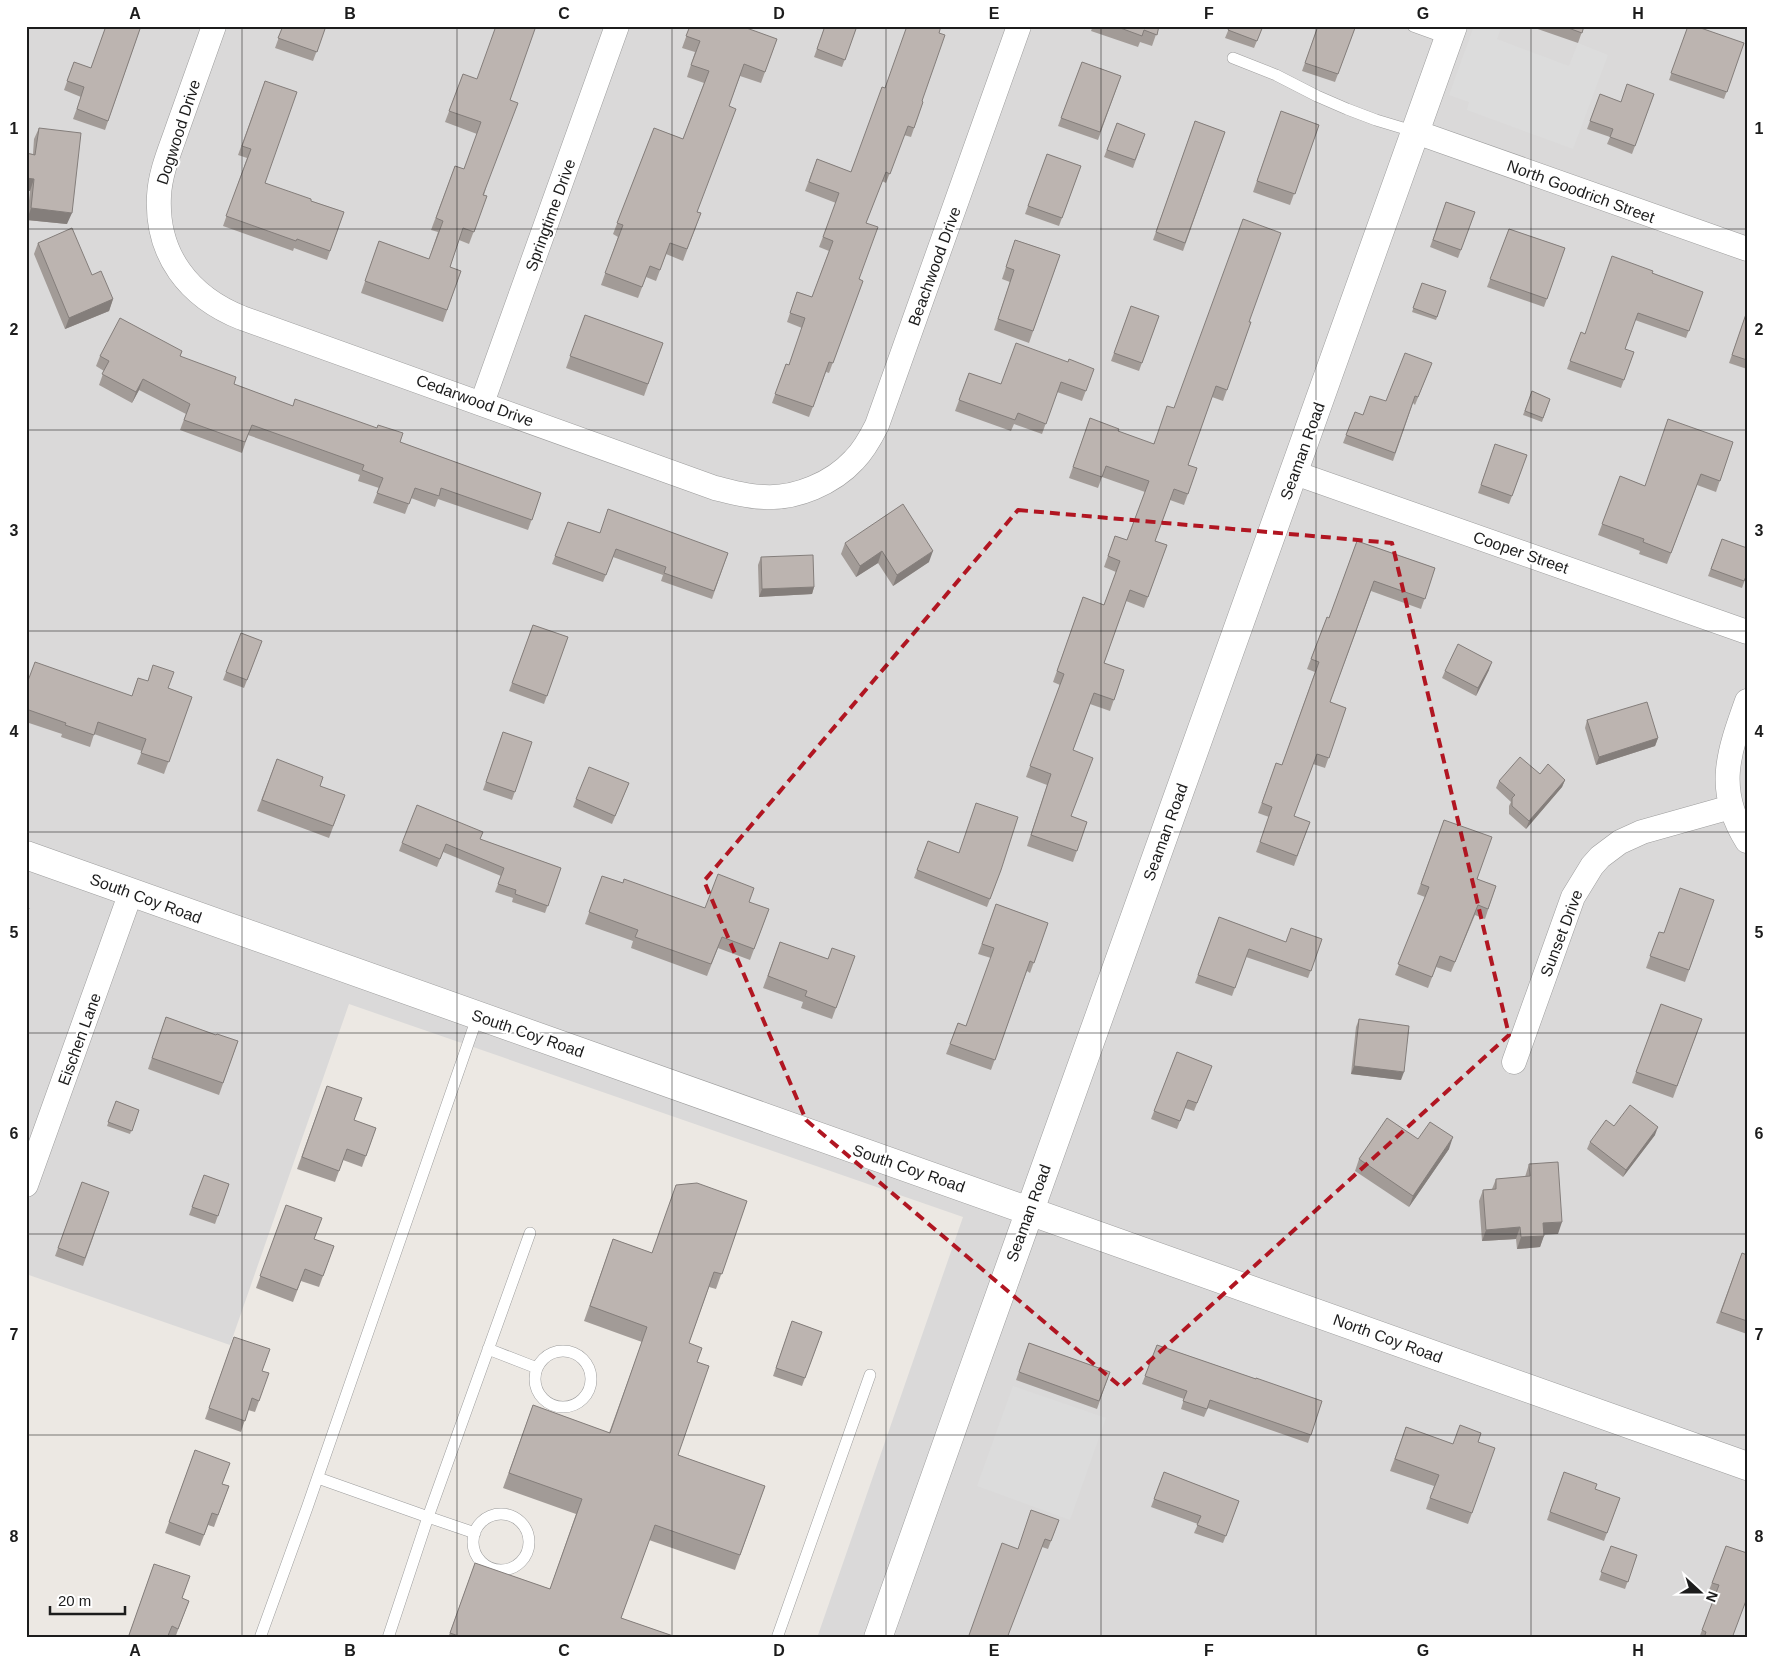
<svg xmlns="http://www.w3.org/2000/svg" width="1773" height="1664" font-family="Helvetica,sans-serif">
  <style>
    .residential { fill: #dad9d9 }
    .parking { fill: #dcdcdc }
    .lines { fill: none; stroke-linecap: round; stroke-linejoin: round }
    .service-casing { stroke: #9d9d9d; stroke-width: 12 }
    .minor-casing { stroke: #9d9d9d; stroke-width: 25 }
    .tertiary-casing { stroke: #9d9d9d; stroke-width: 29 }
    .service { stroke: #fff; stroke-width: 11 }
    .minor { stroke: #fff; stroke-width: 24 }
    .tertiary { stroke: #fff; stroke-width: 28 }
    .wall { fill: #a29b97 }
    .shaded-wall { fill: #847e7b }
    .building { fill: #bcb4b0; stroke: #847e7b }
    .marked { fill: none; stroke: #b11622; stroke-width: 4; stroke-dasharray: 10 6; stroke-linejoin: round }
    .grid { fill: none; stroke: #1c1c1c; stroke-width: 1; stroke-opacity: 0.55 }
    .labels { text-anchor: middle; stroke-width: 4.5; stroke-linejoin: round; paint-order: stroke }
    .street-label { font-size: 16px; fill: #1c1c1c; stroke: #fff }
    .neatline { fill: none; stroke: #1c1c1c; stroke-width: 2 }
    .grid-label { font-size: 16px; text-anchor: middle; font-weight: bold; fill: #1c1c1c }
  </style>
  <rect width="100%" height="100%" fill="#ece8e3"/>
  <path class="residential" d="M26,26H1747V1638H817L963,1217L349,1004L230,1345L26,1274Z"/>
  <path class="parking" d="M1474,26H1502L1497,39L1569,66L1578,43L1608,55L1573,149L1467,110L1469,102L1449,95Z
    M1013,1386L1106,1418L1070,1520L977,1486Z"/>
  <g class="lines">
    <defs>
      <path id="service" d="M1413,26L1449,39
        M1233,58L1276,75L1317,96L1347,109L1376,120L1416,132
        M488,1349L537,1368
        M535 1379a28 28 0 1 1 56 0a28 28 0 1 1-56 0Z
        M318,1478L428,1517L530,1233
        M473 1542a28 28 0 1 1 56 0a28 28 0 1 1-56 0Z
        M260,1638L307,1508L478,1015
        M388,1638L428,1517L475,1533
        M777,1638L870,1375"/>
      <path id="minor" d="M214,26C202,60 190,93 178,127C171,148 160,172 159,196C156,255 189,297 242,318L715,488C731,492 747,497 764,497C796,499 833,483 854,460C864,450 871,437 877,425L1019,26
        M1416,132L1747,249
        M482,403L617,26
        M1295,473L1747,632
        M1747,701C1728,754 1715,790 1747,841
        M1514,1062L1573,897L1592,866L1600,857L1620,842L1642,832L1731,807
        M26,1185L131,892"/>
      <path id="tertiary" d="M26,855L1747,1466
        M878,1638C1068,1100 1261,563 1453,26"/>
    </defs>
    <use href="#service" class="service-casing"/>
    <use href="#minor" class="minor-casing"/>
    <use href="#tertiary" class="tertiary-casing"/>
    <use href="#service" class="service"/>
    <use href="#minor" class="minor"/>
    <use href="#tertiary" class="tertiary"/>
  </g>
  <path class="wall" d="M104,26H141L105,130L73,119L81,97L64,90L74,62L91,68L105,29L103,28Z
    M283,26H326L313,61L275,48Z
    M690,26L777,39L761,83L740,76L729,106L697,212L701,213L683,261L666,254L656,281L646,277L638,298L601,285L618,237L613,234L654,128L683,139L704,83L687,77L695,52L682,48Z
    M825,26H857L842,67L814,57Z
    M1093,26H1159L1152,46L1140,42L1138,47L1091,31Z
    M1230,26H1263L1254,48L1225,38Z
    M1318,26L1355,28L1335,82L1302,71Z
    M1529,26H1584L1578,43Z
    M1688,26L1744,43L1724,99L1669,80Z
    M939,33L922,101L923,102L911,137L904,135L886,183L882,181L866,223L859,279L863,281L829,373L826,372L809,417L772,403L786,364L789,365L802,328L787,322L797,292L812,297L829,251L819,247L836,203L805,191L817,159L851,172L885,88Z
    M1082,62L1121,76L1098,140L1058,126Z
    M463,74L510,100L484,195L487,196L469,244L459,240L450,267L461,271L443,322L361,293L379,241L429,259L438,232L431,230L455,166L464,169L477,134L445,122Z
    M265,81V183L311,201L344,212L327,260L294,248L293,251L223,226L247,158L238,155Z
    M1600,94L1621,102L1654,94L1632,154L1607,144L1610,137L1587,129Z
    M1281,111L1319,125L1290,205L1253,192Z
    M1195,121L1225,132L1183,251L1153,240Z
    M1117,123L1145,134L1133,168L1104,157Z
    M39,128L67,224L27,220L30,191L26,190V153L33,154L34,139Z
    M1047,154L1081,166L1059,226L1025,214Z
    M1446,202L1475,212L1458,258L1430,247Z
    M1509,229L1565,248L1544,307L1487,287Z
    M1015,240L1060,255L1029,343L994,330L1010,282L1002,279Z
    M38,243L92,275L113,299L109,311L65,329L34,254Z
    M1652,273L1703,292L1686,338L1635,320L1625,349L1634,352L1621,388L1567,369L1581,332L1585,334Z
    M1422,283L1446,291L1436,320L1412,312Z
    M1131,306L1159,316L1139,371L1111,361Z
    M1746,314H1747V369L1729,363Z
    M585,315L663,343L644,396L566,368Z
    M1249,322H1251L1223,401L1212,397L1188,465L1197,468L1184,505L1170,500L1155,541L1167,545L1144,608L1126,601L1104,663L1124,670L1110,711L1090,704L1073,750L1071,816L1087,822L1073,862L1027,846L1047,785L1026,777L1060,685L1053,682L1083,597L1104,605L1116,572L1104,567L1115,536L1127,540L1145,492L1102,477L1098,488L1069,478L1090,418L1118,431L1153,444L1174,408Z
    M182,351L180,357L234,384L293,406L400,442L541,493L528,530L438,499L435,507L411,498L405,514L373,503L379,488L358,481L360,475L248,435L242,453L180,430L186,414L139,390L132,403L99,385L104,371L96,366L100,356Z
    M1068,362L1094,369L1082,401L1057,392L1042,434L1014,424L1011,431L955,411L969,373L1001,384Z
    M1432,363L1415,405L1413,403L1393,461L1343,443L1355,412L1363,415L1386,401Z
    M1532,391L1550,399L1542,422L1523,415Z
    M1733,442L1716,492L1697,485L1667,564L1639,554L1640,551L1598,535L1620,476L1645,486Z
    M1495,444L1527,455L1509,504L1478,493Z
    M568,522L600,533L728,553L712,599L661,581L663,575L613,557L603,582L552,564Z
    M1722,539L1747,574L1742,588L1708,576Z
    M1357,541L1435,568L1421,609L1371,591L1330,702L1346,708L1325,768L1313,764L1294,816L1310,822L1294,866L1256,852L1269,817L1258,813L1276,763L1282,765L1315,672L1307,669L1327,617L1329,618Z
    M845,543L929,562L893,586L878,563L856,577L841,554Z
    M761,557L814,587L812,594L759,597L758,565Z
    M533,625L568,637L544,704L509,691Z
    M241,633L262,641L244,688L223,680Z
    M1489,670L1476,696L1442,678L1445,671Z
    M26,686L132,696L168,688L192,697L164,774L137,764L142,751L94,734L90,747L61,737L62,734L26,722Z
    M1587,720L1658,738L1655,746L1596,765L1585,728Z
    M503,732L532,742L512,800L483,790Z
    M277,759L320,786L345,795L329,838L257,811Z
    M1540,774L1565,780L1562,787L1526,829L1509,814V806L1511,802L1496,788L1499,781Z
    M629,783L612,824L573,807L576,799Z
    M1444,820L1477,879L1496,886L1485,919L1475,915L1451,972L1436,967L1428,988L1395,975L1425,897L1417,894Z
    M480,839L561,868L545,913L512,902L513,898L495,892L501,876L443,852L437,867L399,851L402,843Z
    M928,841L1001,870L987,907L914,878Z
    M602,876L623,883L705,908L749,902L769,909L750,960L718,948L707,976L631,948L633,941L585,924Z
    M1714,900L1685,982L1646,968L1659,932L1664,933Z
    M996,904L1048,923L1030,973L1027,971L991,1070L946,1054L958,1023L966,1026L991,958L978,954Z
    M1219,917L1286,942L1322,939L1308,978L1246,957L1232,996L1195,983Z
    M780,942L828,959L855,956L832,1019L801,1008L803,1002L763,988Z
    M1661,1004L1702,1019L1673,1098L1632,1083Z
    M166,1017L216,1035L238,1041L219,1095L148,1069Z
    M1359,1019L1401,1080L1351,1074L1356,1027Z
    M1177,1052L1212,1066L1194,1111L1185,1108L1177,1129L1151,1119Z
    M327,1086L354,1120L376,1128L362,1167L343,1160L335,1182L297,1169Z
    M116,1101L139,1110L130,1134L107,1126Z
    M1655,1135L1623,1177L1587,1149L1590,1142Z
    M1418,1139L1449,1149L1409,1207L1355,1171L1359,1159Z
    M1529,1164L1558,1234H1544L1540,1247L1517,1249L1516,1239L1482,1241L1479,1201L1483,1190L1492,1189L1496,1179L1525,1177Z
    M204,1175L229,1184L215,1224L189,1215Z
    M82,1182L109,1192L83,1266L55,1256Z
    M747,1201L716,1289L709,1287L689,1343L697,1362L678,1455L765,1486L735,1570L649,1540L621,1618L679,1638H448L475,1563L550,1589L576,1514L503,1488L533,1405L609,1433L642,1342L584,1321L613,1239L652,1253Z
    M286,1205L314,1239L334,1246L319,1287L301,1281L293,1302L256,1288Z
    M1742,1253L1747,1255V1334L1716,1323Z
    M792,1321L822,1332L802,1386L773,1376Z
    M234,1337L262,1371L259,1401L255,1412L248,1410L241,1432L205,1419Z
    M1029,1343L1110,1372L1097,1409L1016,1380Z
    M1157,1345L1256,1379L1322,1401L1308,1443L1208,1408L1204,1417L1181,1409L1184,1399L1142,1384Z
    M1406,1427L1453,1444L1478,1442L1472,1513L1468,1524L1426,1509L1434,1486L1390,1471Z
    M195,1450L222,1484L229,1486L214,1527L208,1525L200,1546L165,1533Z
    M1164,1472L1239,1501L1223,1543L1194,1533L1198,1524L1151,1507Z
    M1564,1472L1595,1489L1620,1498L1604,1541L1547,1520Z
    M1059,1520L1048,1549L1042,1547L1018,1549Z
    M1611,1546L1637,1555L1625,1589L1599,1580Z
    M1726,1546L1747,1553V1606L1744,1605L1732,1638H1699L1715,1596L1708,1593Z
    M154,1564L182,1598L189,1601L175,1638H128Z"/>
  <path class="shaded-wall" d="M26,178L34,179L30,191L26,190Z
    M31,208L72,213L67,224L27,220Z
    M113,299L109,311L65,329L69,318Z
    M143,379L139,390L132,403L136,392Z
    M882,551L878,563L856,577L860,566Z
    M933,551L929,562L893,586L897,575Z
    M814,587L812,594L759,597L762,589Z
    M1492,662L1489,670L1476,696L1478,688Z
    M1658,738L1655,746L1596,765L1599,757Z
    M1565,780L1562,787L1526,829L1529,821Z
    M1354,1066L1404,1072L1401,1080L1351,1074Z
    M1658,1127L1655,1135L1623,1177L1626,1170Z
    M1453,1137L1449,1149L1409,1207L1413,1196Z
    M1562,1222L1558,1234L1539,1235L1543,1223Z
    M1520,1227L1516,1239L1482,1241L1486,1230Z
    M1544,1236L1540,1247L1517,1249L1521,1237Z"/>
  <path class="building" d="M106,26H141L108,121L77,109L84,87L67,81L74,62L91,68Z
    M283,26H326L317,52L278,38Z
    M496,26H536L510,100L518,103L483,195L487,196L474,232L463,228L450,267L461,271L447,310L365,281L379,241L429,259L443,221L436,218L455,166L464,169L481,122L449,111L463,74L477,79Z
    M690,26H741L777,39L765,72L744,64L729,106L736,109L697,212L701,213L687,249L670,243L660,270L650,266L642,287L605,273L623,225L617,223L654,128L683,139L709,71L691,65L700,41L686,36Z
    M825,26H857L845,60L817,49Z
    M907,26H941L939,33L945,35L922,101L923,102L914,128L908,126L890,174L886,172L866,223L878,227L859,279L863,281L833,363L829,362L813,407L775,394L786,364L789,365L805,318L790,313L797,292L812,297L833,241L823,237L839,193L809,182L817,159L851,172L882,87L885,88Z
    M1115,26H1159L1157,35L1144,30L1142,36Z
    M1230,26H1263L1257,41L1228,30Z
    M1318,26H1350L1355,28L1338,74L1305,63Z
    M1563,26H1584L1582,33Z
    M1688,26H1695L1744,43L1727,92L1671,73Z
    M1082,62L1121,76L1100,132L1061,118Z
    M265,81L297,92L265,183L311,199V201L344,212L330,251L297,239L296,241L226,216L251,149L242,146Z
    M1627,84L1654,94L1635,146L1610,137L1613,129L1590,121L1600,94L1621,102Z
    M1281,111L1319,125L1295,194L1257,181Z
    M1195,121L1225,132L1185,243L1156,232Z
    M1117,123L1145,134L1135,160L1107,150Z
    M39,128L81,133L72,213L31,208L34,179L26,178V153L35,155Z
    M1047,154L1081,166L1062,218L1028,206Z
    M1446,202L1475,212L1461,250L1433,240Z
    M1243,219L1281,233L1249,322H1251L1227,390L1216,386L1188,465L1197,468L1188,494L1174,489L1155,541L1167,545L1148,597L1130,590L1104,663L1124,670L1114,700L1094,693L1073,750L1093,758L1071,816L1087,822L1077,851L1031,835L1051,774L1030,766L1064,674L1057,671L1083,597L1104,605L1120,561L1108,556L1115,536L1127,540L1149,481L1106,466L1102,477L1073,467L1090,418L1119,429L1118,431L1154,444L1167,406L1174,408Z
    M72,228L92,275L101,271L113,299L69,318L38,243Z
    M1509,229L1565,248L1547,299L1490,279Z
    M1015,240L1060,255L1033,331L998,319L1014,270L1006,267Z
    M1612,256L1653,271L1652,273L1703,292L1689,331L1638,313L1625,349L1634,352L1624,380L1570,361L1581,332L1585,334Z
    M1422,283L1446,291L1437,317L1413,308Z
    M1131,306L1159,316L1142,363L1114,353Z
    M1746,314H1747V360L1732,355Z
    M585,315L663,343L648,384L570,356Z
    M120,318L182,351L180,356L236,377L234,384L293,406L295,399L377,428L378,425L403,433L400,442L541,493L532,520L441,488L439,496L415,488L409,504L377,493L383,478L362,470L364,465L252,425L245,442L184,420L190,404L143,379L136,392L102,374L109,361L100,356Z
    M1016,343L1068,362L1069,359L1094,369L1086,391L1061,382L1046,424L1018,413L1015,420L959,400L969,373L1001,384Z
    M1405,353L1432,363L1418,397L1415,396L1395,453L1346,435L1355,412L1363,415L1370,396L1386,401Z
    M1532,391L1550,399L1543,418L1525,411Z
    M1668,419L1733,442L1720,481L1701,474L1671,553L1643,542L1644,539L1602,524L1620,476L1645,486Z
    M1495,444L1527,455L1512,496L1481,485Z
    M903,504L933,551L897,575L882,551L860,566L845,543Z
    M608,509L728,553L714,591L664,573L666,567L616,549L606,575L555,556L568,522L600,533Z
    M1722,539L1747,548V574L1744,581L1711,569Z
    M1357,541L1435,568L1425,599L1374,581L1330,702L1346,708L1329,758L1317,754L1294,816L1310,822L1297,856L1260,842L1272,807L1262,803L1276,763L1282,765L1319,662L1311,659L1327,617L1329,618Z
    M813,555L814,587L762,589L761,557Z
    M533,625L568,637L547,696L512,683Z
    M241,633L262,641L247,680L226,672Z
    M1458,644L1492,662L1478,688L1445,671Z
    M35,662L132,696L138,678L148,681L153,665L174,672L168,688L192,697L169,762L141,753L146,739L98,722L94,735L65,725L66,723L26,709V686Z
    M1647,702L1658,738L1599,757L1587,720Z
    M503,732L532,742L515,792L486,782Z
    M1520,757L1540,774L1548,764L1565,780L1529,821L1512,806V798L1515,795L1499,781Z
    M277,759L323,777L320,786L345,795L333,826L262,800Z
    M589,767L629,783L615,816L576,799Z
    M976,803L1018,817L1001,870L990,899L917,870L928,841L959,853Z
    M417,805L483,832L480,839L561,868L548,906L515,894L516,890L498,884L504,868L446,844L440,859L402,843Z
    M1444,820L1492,837L1477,879L1496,886L1488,909L1478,905L1455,962L1440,956L1432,977L1398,964L1429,887L1421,884Z
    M718,874L754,888L749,902L769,909L754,949L722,937L711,964L635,937L638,930L589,912L602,876L623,883L624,879L705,908Z
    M1680,888L1714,900L1689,970L1650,956L1659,932L1664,933Z
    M996,904L1048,923L1034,963L1030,961L995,1060L950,1044L958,1023L966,1026L994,948L982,944Z
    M26,907L29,908L26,917Z
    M1219,917L1286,942L1291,928L1322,939L1311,971L1249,949L1235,988L1198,975Z
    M780,942L828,959L832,948L855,956L836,1008L805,996L807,991L768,976Z
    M1661,1004L1702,1019L1677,1086L1636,1072Z
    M166,1017L216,1035L217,1034L238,1041L223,1083L152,1058Z
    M1359,1019L1409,1026L1404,1072L1354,1066Z
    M1177,1052L1212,1066L1197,1103L1188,1100L1180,1121L1154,1111Z
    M327,1086L362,1098L354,1120L376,1128L366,1156L347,1149L339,1171L302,1157Z
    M116,1101L139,1110L132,1131L108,1122Z
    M1630,1105L1658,1127L1626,1170L1590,1142L1606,1120L1614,1126Z
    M1387,1118L1418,1139L1430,1122L1453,1137L1413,1196L1359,1159Z
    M1558,1162L1562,1222L1543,1223L1544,1236L1521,1237L1520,1227L1486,1230L1483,1190L1496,1189V1179L1530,1176L1529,1164Z
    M204,1175L229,1184L218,1216L192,1207Z
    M82,1182L109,1192L85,1258L58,1248Z
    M697,1183L747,1201L722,1274L714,1272L689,1343L702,1348L697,1362L709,1366L678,1455L765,1486L740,1555L655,1525L621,1618L679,1638H464L450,1633L475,1563L550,1589L582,1499L509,1473L533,1405L610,1433L647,1327L590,1306L613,1239L652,1253L676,1185Z
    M286,1205L322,1218L314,1239L334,1246L323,1276L305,1269L297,1290L260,1276Z
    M1742,1253L1747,1255V1321L1721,1312Z
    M792,1321L822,1332L805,1378L776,1368Z
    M234,1337L270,1349L262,1371L269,1373L259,1401L252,1398L245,1421L209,1408Z
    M1029,1343L1110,1372L1099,1401L1019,1372Z
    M1157,1345L1256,1379V1378L1322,1401L1311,1435L1210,1400L1207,1409L1183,1401L1187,1391L1145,1376Z
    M1460,1425L1481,1433L1478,1442L1495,1448L1472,1513L1430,1498L1439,1475L1395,1459L1406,1427L1453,1444Z
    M195,1450L230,1463L222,1484L229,1486L218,1515L212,1513L204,1535L169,1522Z
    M1164,1472L1239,1501L1226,1536L1197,1525L1201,1516L1154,1499Z
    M1564,1472L1597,1484L1595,1489L1620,1498L1607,1533L1550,1512Z
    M1031,1510L1059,1520L1051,1541L1045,1539L1007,1638H968L1002,1543L1018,1549Z
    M1611,1546L1637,1555L1628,1582L1601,1572Z
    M1726,1546L1747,1553V1598L1732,1638H1704L1706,1632L1702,1630L1719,1585L1712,1583Z
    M154,1564L190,1576L182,1598L189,1601L178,1629L172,1626L167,1638H137L129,1635Z"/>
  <path class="marked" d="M1018,510L1392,543L1509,1035L1121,1387L806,1120L704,881Z"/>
  <path class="grid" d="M242,26V1638M457,26V1638M672,26V1638M886,26V1638M1101,26V1638M1316,26V1638M1531,26V1638M26,229H1747M26,430H1747M26,631H1747M26,832H1747M26,1033H1747M26,1234H1747M26,1435H1747"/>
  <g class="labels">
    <g class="street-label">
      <text transform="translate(178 132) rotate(-72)" y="6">Dogwood Drive</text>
      <text transform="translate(1581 191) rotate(20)" y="6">North Goodrich Street</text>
      <text transform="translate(550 215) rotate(-70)" y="6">Springtime Drive</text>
      <text transform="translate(934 266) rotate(-70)" y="6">Beachwood Drive</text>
      <text transform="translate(475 400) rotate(20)" y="6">Cedarwood Drive</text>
      <text transform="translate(1302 451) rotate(-70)" y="6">Seaman Road</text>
      <text transform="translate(1521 552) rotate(19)" y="6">Cooper Street</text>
      <text transform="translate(1165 832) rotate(-70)" y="6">Seaman Road</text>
      <text transform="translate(146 898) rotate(20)" y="6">South Coy Road</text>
      <text transform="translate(1561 933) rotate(-69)" y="6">Sunset Drive</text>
      <text transform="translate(528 1033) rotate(19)" y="6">South Coy Road</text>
      <text transform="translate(79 1039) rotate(-70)" y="6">Eischen Lane</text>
      <text transform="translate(909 1168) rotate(19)" y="6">South Coy Road</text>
      <text transform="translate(1028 1213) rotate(-70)" y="6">Seaman Road</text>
      <text transform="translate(1388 1338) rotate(20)" y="6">North Coy Road</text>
    </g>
  </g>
  <rect width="1773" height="1664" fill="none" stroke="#ffffff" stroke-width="55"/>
  <g transform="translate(1700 1592) rotate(111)" stroke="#ffffff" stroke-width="4" paint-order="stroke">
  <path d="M0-4L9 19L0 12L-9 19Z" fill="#1c1c1c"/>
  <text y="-8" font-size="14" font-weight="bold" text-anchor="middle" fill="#1c1c1c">N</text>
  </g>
  <path d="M50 1606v8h75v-8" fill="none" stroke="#1c1c1c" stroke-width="2.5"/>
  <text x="58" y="1606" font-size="15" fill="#1c1c1c" stroke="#ffffff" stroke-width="4" paint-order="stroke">20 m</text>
  <rect x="28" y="28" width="1718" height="1608" class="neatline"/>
  <g class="grid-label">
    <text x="135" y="19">A</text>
    <text x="350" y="19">B</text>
    <text x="564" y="19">C</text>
    <text x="779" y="19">D</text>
    <text x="994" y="19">E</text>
    <text x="1209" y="19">F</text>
    <text x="1423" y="19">G</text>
    <text x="1638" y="19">H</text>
    <text x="14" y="134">1</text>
    <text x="1759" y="134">1</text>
    <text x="14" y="335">2</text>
    <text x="1759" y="335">2</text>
    <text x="14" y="536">3</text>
    <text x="1759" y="536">3</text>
    <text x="14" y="737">4</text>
    <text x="1759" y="737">4</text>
    <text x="14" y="938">5</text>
    <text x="1759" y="938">5</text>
    <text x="14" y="1139">6</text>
    <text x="1759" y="1139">6</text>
    <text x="14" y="1340">7</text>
    <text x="1759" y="1340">7</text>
    <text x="14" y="1542">8</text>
    <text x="1759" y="1542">8</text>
    <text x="135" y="1656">A</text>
    <text x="350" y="1656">B</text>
    <text x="564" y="1656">C</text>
    <text x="779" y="1656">D</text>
    <text x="994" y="1656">E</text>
    <text x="1209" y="1656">F</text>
    <text x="1423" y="1656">G</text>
    <text x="1638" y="1656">H</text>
  </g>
</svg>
